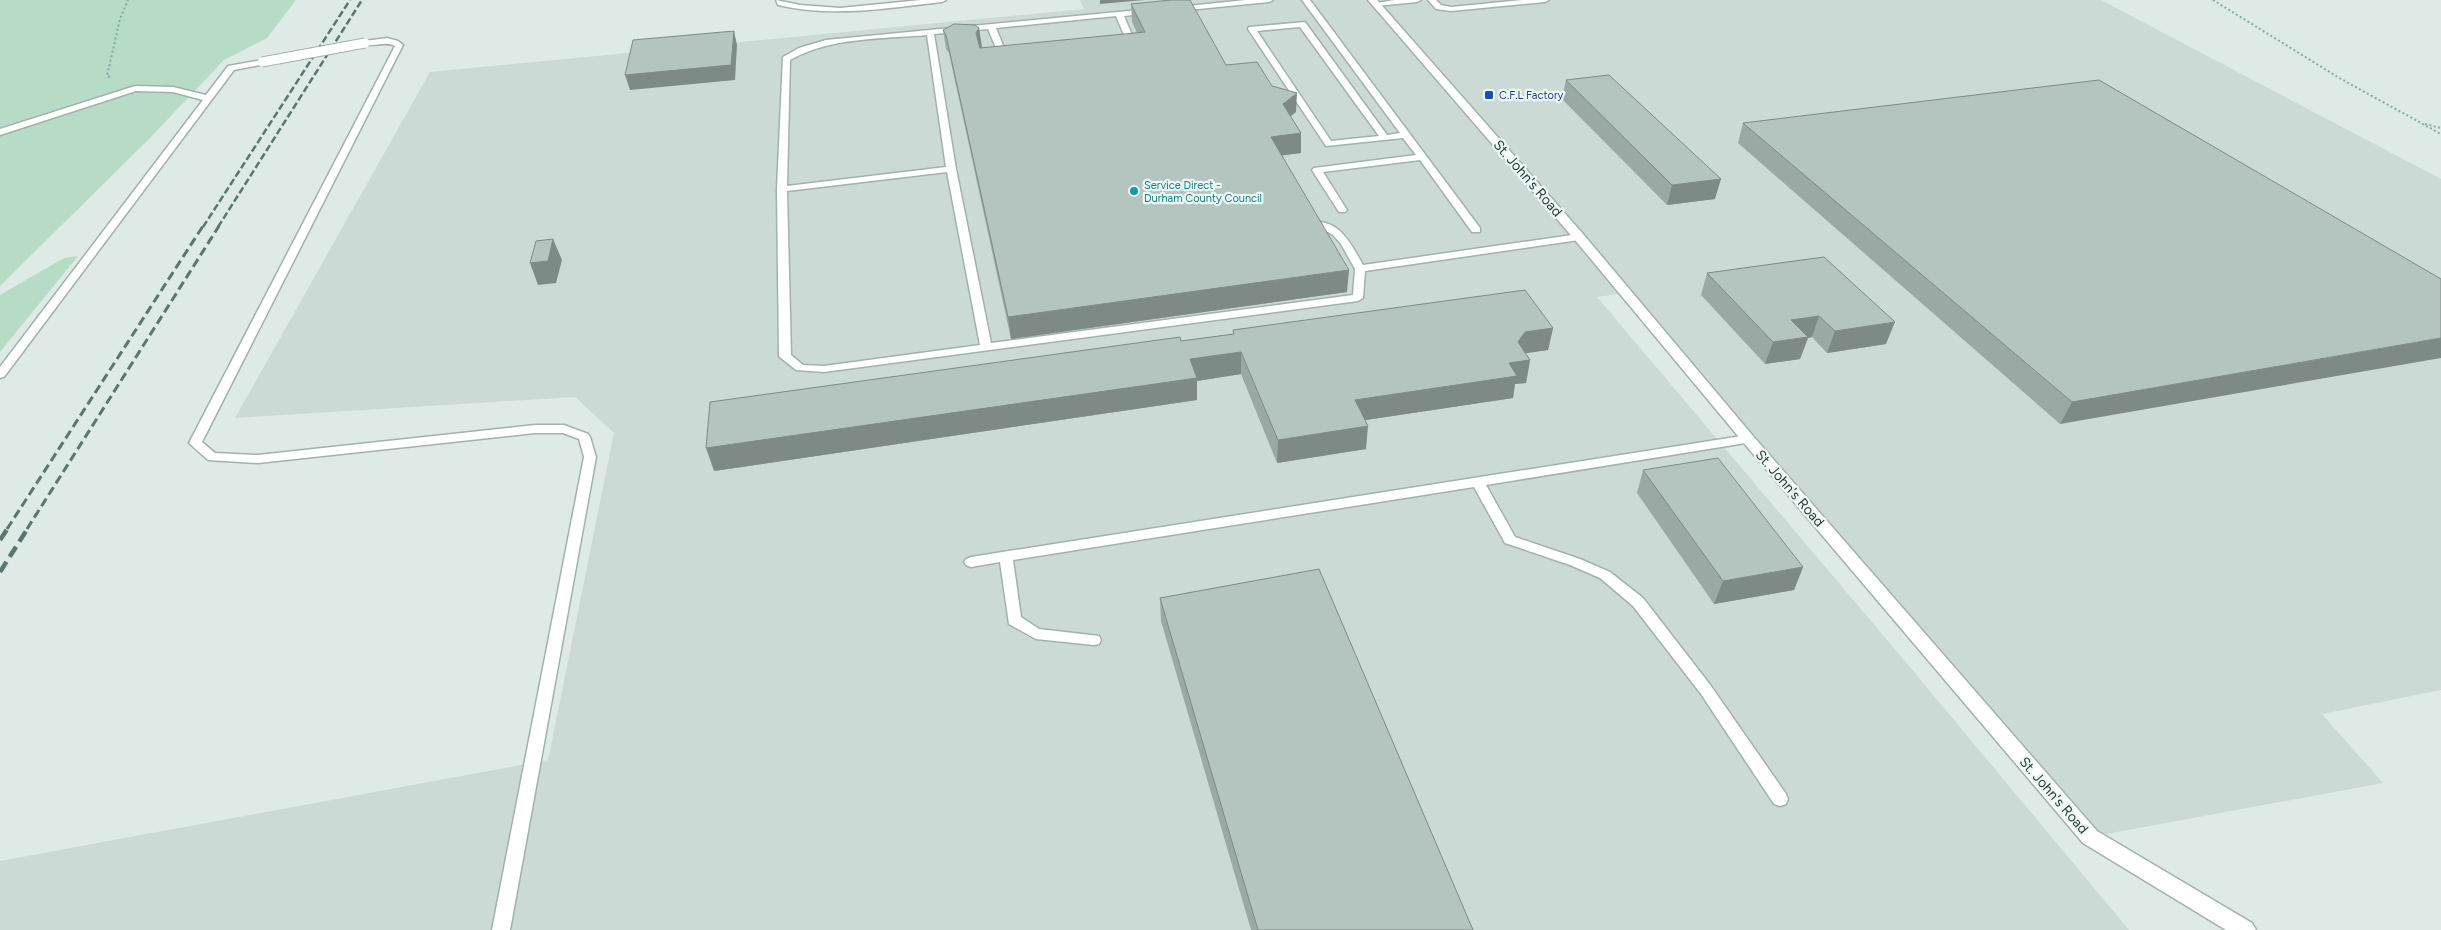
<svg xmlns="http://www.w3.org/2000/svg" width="2441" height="930" font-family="Figtree,sans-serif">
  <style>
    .built { fill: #ccdad6 }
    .green { fill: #b6dcc5 }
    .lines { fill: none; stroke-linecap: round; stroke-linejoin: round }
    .service-casing { stroke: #a1b2ae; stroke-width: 3 }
    .minor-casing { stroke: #a1b2ae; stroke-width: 3 }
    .path { stroke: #7eaea6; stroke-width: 2; stroke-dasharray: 2 2.5; stroke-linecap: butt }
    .service { fill: #fff; fill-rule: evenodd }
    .minor { fill: #fff; fill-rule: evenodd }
    .rail-far2 { stroke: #597672; stroke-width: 2.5; stroke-dasharray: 7 3; stroke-linecap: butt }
    .rail-far1 { stroke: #597672; stroke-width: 3; stroke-dasharray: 9 4.5; stroke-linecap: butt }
    .rail { stroke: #597672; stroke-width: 4.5; stroke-dasharray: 12 6; stroke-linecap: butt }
    .service-bridge-casing { stroke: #a1b2ae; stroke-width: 11; stroke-linecap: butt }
    .service-bridge { stroke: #fff; stroke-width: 9 }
    .wall { fill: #9ba9a5 }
    .shaded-wall { fill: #7e8a86 }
    .building { fill: #b4c5c0; stroke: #7e8a86 }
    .transit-dot { fill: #1a4fb4; stroke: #eff7f4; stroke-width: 2 }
    .culture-dot { fill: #0f9aa8; stroke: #eff7f4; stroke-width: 2 }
    .labels { text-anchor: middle; stroke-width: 4.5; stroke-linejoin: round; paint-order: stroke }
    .far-transit-label { font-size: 11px; fill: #164399; stroke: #eff7f4; text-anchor: start }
    .far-culture-label { font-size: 11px; fill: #0d838f; stroke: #eff7f4; text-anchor: start }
    .street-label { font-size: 14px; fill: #1f3a36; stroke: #eff7f4 }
  </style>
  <rect width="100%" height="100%" fill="#deeae6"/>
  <path class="built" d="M1080,0H2101L2441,179V690L2322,714L2383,783L2090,837L1627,293L1597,297L1904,660L2129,930H0V861L548,760L614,433L575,397L235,418L430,72L1084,9Z"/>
  <path class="green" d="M0,0H296L267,38L224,60L149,139L0,286Z
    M78,256L0,352V295L64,258Z"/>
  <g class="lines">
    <defs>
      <path id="service" d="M776,0L800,5L840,8L921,0H946L942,2C887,8 833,18 778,5Z
        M1246,0H1273L1269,2L1178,11L1174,9L1178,7Z
        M1302,0H1310L1480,228V232H1472L1420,160L1323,172L1347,210L1345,212H1339L1312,170L1314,168L1416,155L1403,138L1326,146L1248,29L1249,27L1305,22L1387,135L1400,133ZM1300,27L1379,136L1331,141L1257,31Z
        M1394,0H1421L1417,2L1376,6L1372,4Z
        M1428,0H1436L1441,5L1451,7L1522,0H1549L1545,2L1451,11L1436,9Z
        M1149,9L1153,11L1152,13L1124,16L1135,42L1131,44L1127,42L1116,16L996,28L1009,60L1005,62L1001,60L988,29L934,34L956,169L991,343L1353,295L1355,269L1341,244L1333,235L1326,231L1306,227V223C1338,216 1350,242 1363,265L1579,234L1584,237L1579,240L1365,271L1363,298L1358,301L824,372L796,370L781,358L779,356L777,189L783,57L799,48L826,40ZM927,35L946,167L787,186L790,60C831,37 881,39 927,35ZM947,172L980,345L824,366L803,365L791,355L787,191Z
        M387,38L398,41L403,45L202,442L215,453L258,455L535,425H564L588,434L590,437L596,457L510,930H492L584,457L579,439L563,433H535L258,463L208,460L189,443L395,46C384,40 370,49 361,43L365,41Z
        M262,60L266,62L265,64L234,70L4,377L0,378V367L203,100L173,92L136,91L0,135V129L135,86L173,87L206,95L228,66Z
        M1748,435L1754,439L1752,442L1486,485L1515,537L1580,559L1610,572L1643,598L1711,686L1786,794L1788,799L1786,804L1780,806L1774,804L1701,694L1633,606L1600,578L1570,565L1505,543L1474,487L1013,560L1021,617L1039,629L1099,636L1101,640L1099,644L1094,645L1036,639L1009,624L1000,562L971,567L966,565L964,562L966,559L971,557Z"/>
      <path id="minor" d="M1368,0H1377L1583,234L1753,436L2097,831L2252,923L2256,930H2226L2083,843L1743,442L1575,240Z"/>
    </defs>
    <use href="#service" class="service-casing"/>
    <use href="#minor" class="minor-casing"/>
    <path class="path" d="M2213,0L2341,79L2441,134
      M110,77L107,76L120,19L128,0
      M2425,124L2441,128"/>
    <use href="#service" class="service"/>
    <use href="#minor" class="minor"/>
    <path class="rail-far2" d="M203,227L350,0
      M218,227L362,0"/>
    <path class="rail-far1" d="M7,529L203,226
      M27,529L219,226"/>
    <path class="rail" d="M0,540L8,528
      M0,572L28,528"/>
    <defs>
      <path id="service-bridge" d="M262,62L365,43"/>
    </defs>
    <use href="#service-bridge" class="service-bridge-casing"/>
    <use href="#service-bridge" class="service-bridge"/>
  </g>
  <path class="wall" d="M1131,4L1226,65L1272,86L1296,112L1291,116L1301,153L1282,155L1347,292L1011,339L949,53L946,49L943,30L979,28L981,48L1137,33L1132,22Z
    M1566,80L1715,199L1667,205L1562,99Z
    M1743,123L2441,279L2060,424L1738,143Z
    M1824,257L1886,344L1827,353L1812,337L1808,338L1800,359L1765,364L1701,295L1707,273Z
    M1553,328L1548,350L1525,353L1530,360L1526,383L1515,384L1513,398L1365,420L1366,449L1277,463L1241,374L1197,381V400L714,471L1181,341L1233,334V330Z
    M1643,470L1803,567L1794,590L1714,604L1637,493Z
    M1160,598L1473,930H1251L1161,621Z"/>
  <path class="shaded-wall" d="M1100,0H1144L1100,4Z
    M979,28L982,47L979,51L976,33Z
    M734,31L737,45L735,80L630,90L625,75Z
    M1297,93L1296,112L1282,123L1283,104Z
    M1301,133V153L1270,157L1271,137Z
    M1721,179L1715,199L1667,205L1672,185Z
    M553,239L562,260L556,283L538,285L530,263Z
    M1349,270L1347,292L1011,339L1008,317Z
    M1819,316L1812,337L1808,338L1800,359L1765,364L1773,342L1791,320Z
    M1895,322L1886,344L1827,353L1835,331Z
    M1553,328L1548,350L1521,354L1530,360L1526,383L1515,384L1513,398L1353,422L1355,400L1509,363L1518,342L1525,332Z
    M2441,338V358L2060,424L2072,402Z
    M1241,352V374L1197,381V400L714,471L706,448L1190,359Z
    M1368,426L1366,449L1277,463L1278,440Z
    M1803,567L1794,590L1714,604L1723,581Z"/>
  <path class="building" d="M1171,0H1190L1226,65L1257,62L1272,86L1297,93L1283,104L1301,133L1271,137L1349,270L1008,317L946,35L943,30L954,24L975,25L979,28L976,33L980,48L1145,32L1131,4Z
    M734,31L731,65L625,75L633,40Z
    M1609,75L1721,179L1672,185L1566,80Z
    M2099,80L2441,279V338L2072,402L1743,123Z
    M553,239L548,261L530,263L536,241Z
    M1824,257L1895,322L1835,331L1819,316L1791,320L1808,337L1773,342L1707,273Z
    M1525,290L1553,328L1525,332L1518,342L1530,360L1509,363L1517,376L1355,400L1368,426L1278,440L1241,352L1190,359L1197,378L706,448L710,402L1180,337L1181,341L1234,334L1233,330Z
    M1718,458L1803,567L1723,581L1643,470Z
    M1319,569L1473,930H1258L1160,598Z"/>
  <rect class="transit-dot" x="1484" y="90" width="10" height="10" rx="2.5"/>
  <circle class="culture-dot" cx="1134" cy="191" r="5"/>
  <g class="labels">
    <g class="far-transit-label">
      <text x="1499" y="99">C.F.L Factory</text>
    </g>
    <g class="far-culture-label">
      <text x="1144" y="189">Service Direct -<tspan x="1144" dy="13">Durham County Council</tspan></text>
    </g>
    <g class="street-label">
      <text transform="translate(1528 178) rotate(49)" y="5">St. John's Road</text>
      <text transform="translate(1790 488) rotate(49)" y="5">St. John's Road</text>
      <text transform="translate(2054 795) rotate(49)" y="5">St. John's Road</text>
    </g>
  </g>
</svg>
